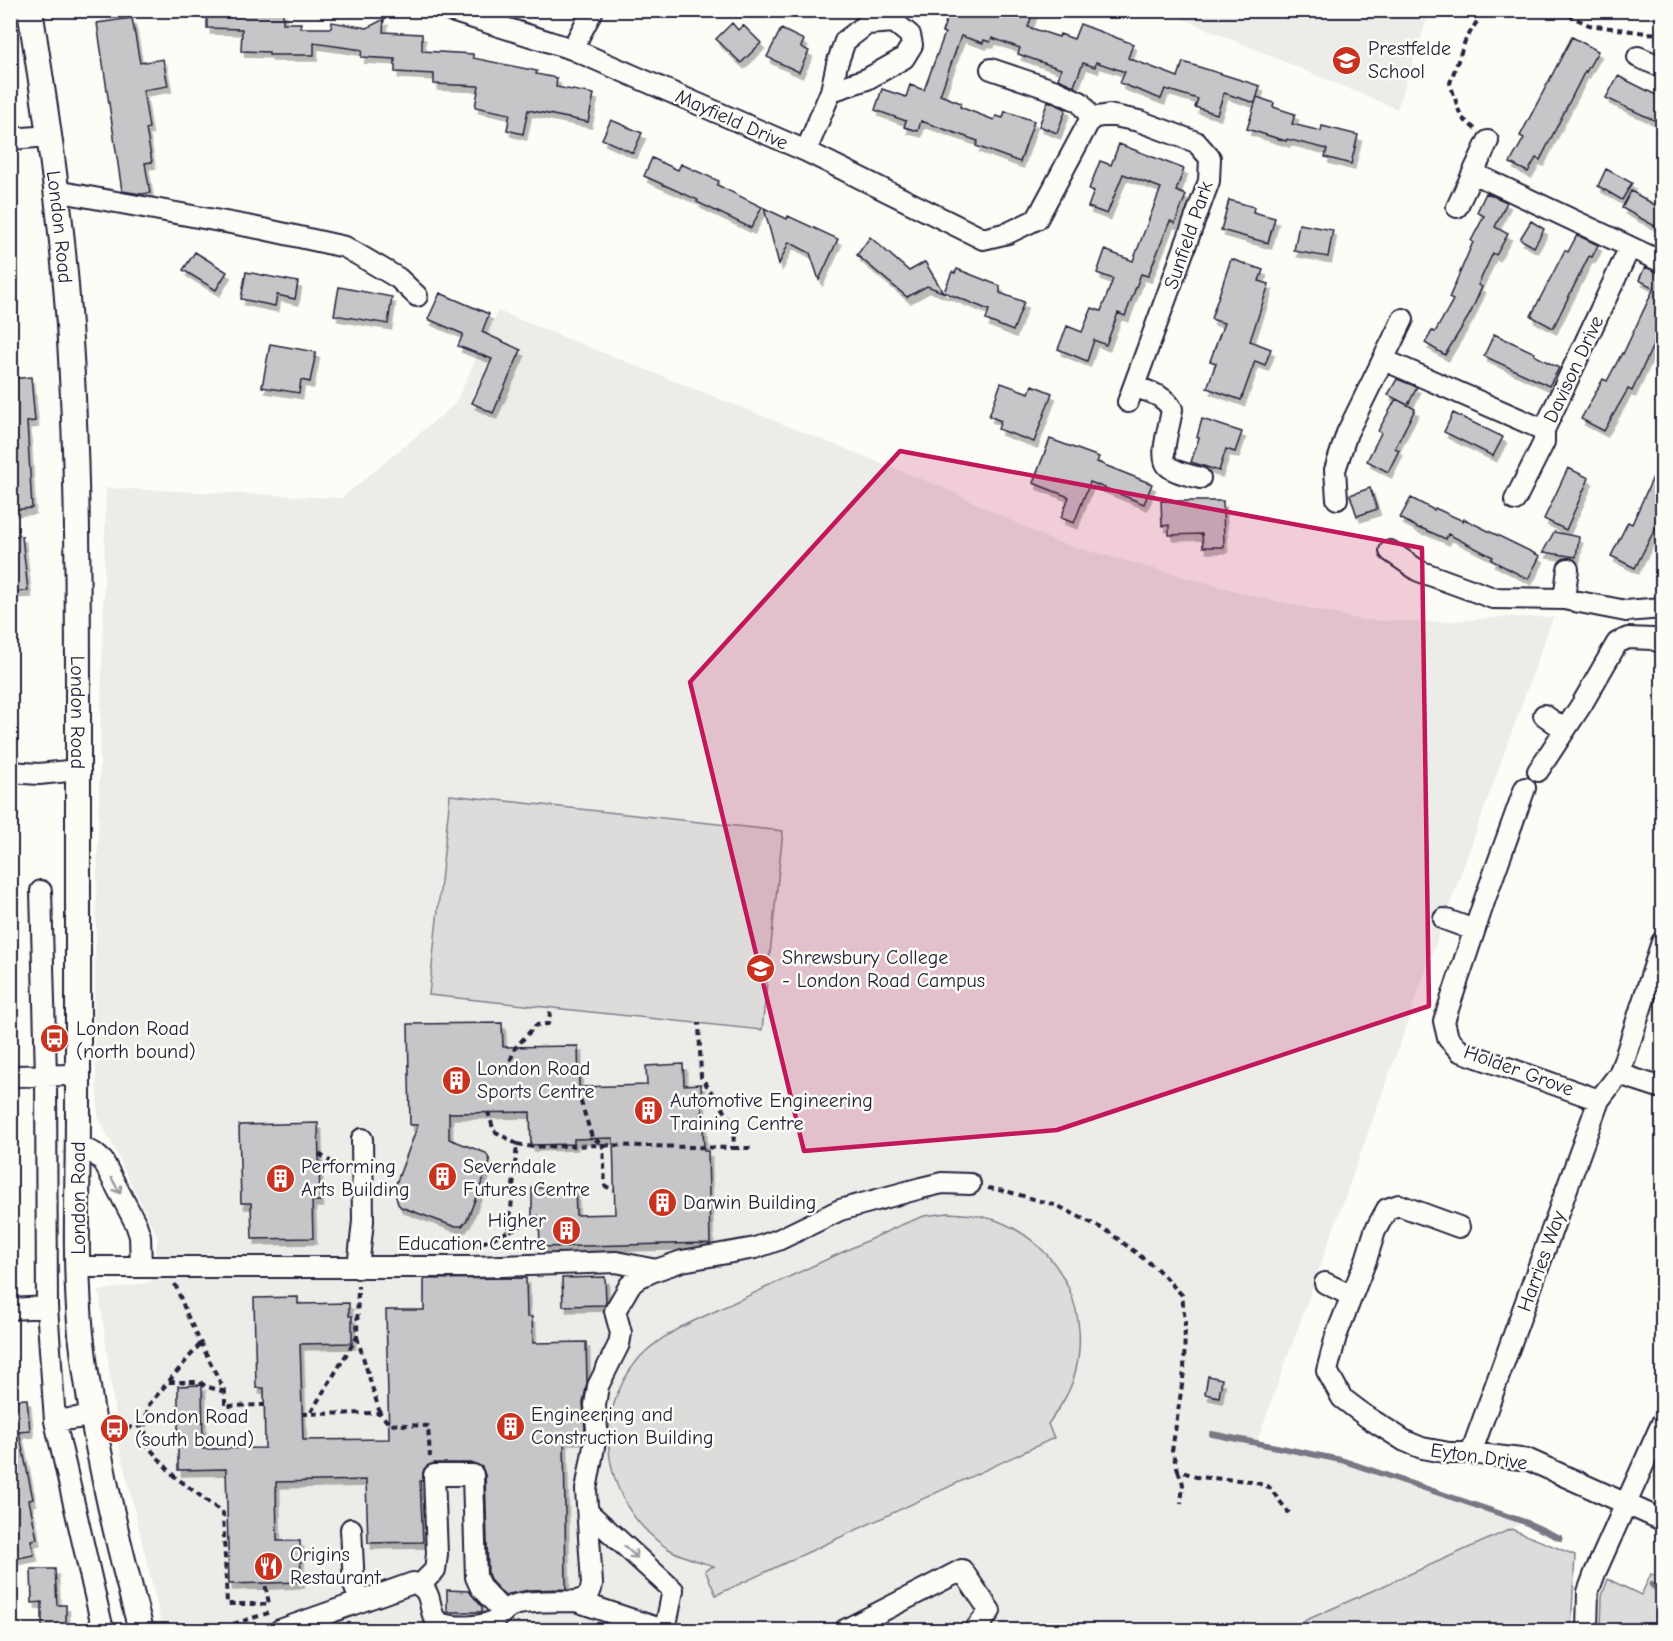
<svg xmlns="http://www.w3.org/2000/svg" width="1673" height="1641" font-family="'Comic Neue',sans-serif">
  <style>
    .built { fill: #ecece9 }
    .green { fill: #dddcdb; stroke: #807f8b; stroke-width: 1.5 }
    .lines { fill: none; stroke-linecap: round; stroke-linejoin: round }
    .stream { stroke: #787885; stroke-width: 6 }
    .building { fill: #c6c6c8; stroke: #22223b; stroke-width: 1.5; filter: url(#shadow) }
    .minor-casing { stroke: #22223b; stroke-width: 24 }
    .major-casing { stroke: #22223b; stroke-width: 28 }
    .path { stroke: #22223b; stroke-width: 4; stroke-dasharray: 6 4.5; stroke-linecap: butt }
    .minor { stroke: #fdfcf7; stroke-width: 20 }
    .major { stroke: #fdfcf7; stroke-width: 24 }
    .oneway { stroke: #9a9aa2 }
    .marked { fill: #c2185b; fill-opacity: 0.2; stroke: #c2185b; stroke-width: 4.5; stroke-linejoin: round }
    .labels { text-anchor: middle; stroke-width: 5; stroke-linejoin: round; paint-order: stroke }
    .poi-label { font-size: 20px; fill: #22223b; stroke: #fdfcf7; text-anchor: start }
    .street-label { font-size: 20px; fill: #22223b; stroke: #fdfcf7 }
  </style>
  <defs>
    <filter id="shadow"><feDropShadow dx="3.5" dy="6" stdDeviation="0" flood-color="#0004"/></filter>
  </defs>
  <rect width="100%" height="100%" fill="#fdfcf7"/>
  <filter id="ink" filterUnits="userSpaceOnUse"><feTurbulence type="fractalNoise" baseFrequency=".0167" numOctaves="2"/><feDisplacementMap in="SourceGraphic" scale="12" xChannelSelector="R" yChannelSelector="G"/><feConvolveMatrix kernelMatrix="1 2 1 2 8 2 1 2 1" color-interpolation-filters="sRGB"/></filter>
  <g filter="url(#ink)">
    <path class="built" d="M1164,11H1430L1397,109Z
      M498,311L947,489L1053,541L1259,597L1362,620L1443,622L1503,617H1553L1257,1442L1341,1460L1525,1522L1284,1630H163L119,1446L99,1291L151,1282L158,1238L98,1116L94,1017L106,488L342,498L455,404Z"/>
    <path class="green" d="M450,795L783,831L762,1030L429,995Z
      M948,1213C965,1214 982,1215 998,1221C1062,1246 1094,1315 1073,1380C1068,1396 1058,1410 1048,1424L1054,1438L716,1595L705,1570L714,1566C698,1561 681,1557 667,1548C603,1504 588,1417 640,1357C652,1344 666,1336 681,1327L901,1225L924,1216Z
      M1511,1529L1575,1555L1571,1630H1284Z
      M1651,1574L1662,1580V1630H1601L1602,1596L1608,1579L1641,1595Z"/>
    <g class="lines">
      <path class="stream" d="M1212,1434L1341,1460L1525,1522L1560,1538
        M1652,1585L1662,1593"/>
    </g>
    <path class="building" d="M207,10H283V23H301L300,28H331L332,22L367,28L384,19L383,32L422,34V51L473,54V58L537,71L536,74L557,78L556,87L594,94L588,122L528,110L523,134L507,130L510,114L475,107L479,86L434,84V74L395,72V59L361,57L362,50L314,43V55H269V52L241,51L242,29L207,28Z
      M950,10H1034L1028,27L1059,37L1060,34L1074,39L1080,24L1133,44L1128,58L1178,77L1183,62L1260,86L1255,103L1224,93L1217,114L1195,107L1198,99L1165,89L1161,99L1120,83L1125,72L1096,62L1095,67L1083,63L1074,86L1058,79L1061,69L1018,54L1020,48L992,38L990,42L984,40L983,43L961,36L940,95L961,103L960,107L994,120L996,116L1003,118L1005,111L1034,121L1020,162L976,146L978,141L921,121L918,131L904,127L906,121L875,110L882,89L906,97L910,85L924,90L945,33L942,32Z
      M132,18L140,63L163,59L168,86L143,90L149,128L146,129L152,162L145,163L150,193L141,194L122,191L97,23Z
      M732,23L738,30L743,25L761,43L741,63L716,39Z
      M781,29L804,40L801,47L809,51L799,72L767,57Z
      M1572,37L1598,51L1586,72L1585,71L1540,160L1536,158L1528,172L1510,163L1524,138L1520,136Z
      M1618,76L1662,98V121L1657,119L1656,121L1606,98Z
      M1257,97L1274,103L1273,107L1295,114L1292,124L1321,131L1322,126L1358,135L1351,164L1325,157L1327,149L1287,139L1286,141L1247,129Z
      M1048,101L1066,109L1057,133L1039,126Z
      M611,120L642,133L633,153L602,139Z
      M1119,144L1184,169L1176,191L1186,195L1175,223L1170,221L1148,276L1141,274L1125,316L1118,313L1106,345L1094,340L1087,361L1058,349L1067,326L1082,332L1092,308L1101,311L1113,279L1097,273L1105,250L1133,261L1161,188L1123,174L1107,214L1088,207L1094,191L1089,189L1100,161L1111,165Z
      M652,158L678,170L681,164L719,181L717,185L762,207L751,228L697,202L698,200L644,176Z
      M1606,169L1632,183L1622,200L1598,186Z
      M1631,191L1662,209V230L1622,208Z
      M1486,193L1507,202L1495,227L1508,234L1496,255L1493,253L1478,285L1482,287L1470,314L1445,355L1425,343L1432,331L1435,332L1453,300L1449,298L1473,242L1471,241L1484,216L1477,212Z
      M1229,200L1254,207L1253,212L1275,218L1268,243L1221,230Z
      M764,208L787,219L788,216L838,239L819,280L810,253L789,242L779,264Z
      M1531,221L1544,229L1534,247L1520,239Z
      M1299,224L1333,230L1328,257L1294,251Z
      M1577,235L1598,245L1592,257L1589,256L1553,328L1531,316L1565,250L1568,252Z
      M870,237L909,271L925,262L943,292L927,286L907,297L857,255Z
      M195,252L227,272L216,290L183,270Z
      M1231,259L1263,270L1259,281L1269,284L1250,341L1271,349L1265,365L1255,361L1241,400L1207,388L1216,363L1210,361L1224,323L1211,319Z
      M1645,267L1662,274V326L1632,391L1628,389L1604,431L1581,419L1603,379L1607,381L1622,353L1623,354L1654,288L1639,280Z
      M957,269L1000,286V293L1024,302L1013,331L986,320L989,310L944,292L952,272L955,273Z
      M246,272L298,282L295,299L277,295L275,306L241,299Z
      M339,287L392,297L388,324L334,315Z
      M440,293L489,314L482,332L521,350L493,413L472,403L492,359L458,346L463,334L428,319Z
      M1494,334L1535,353L1534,355L1559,368L1549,386L1484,356Z
      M270,344L316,352L310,382L301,380L299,393L262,387Z
      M31,377L35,421L27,422L32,508L10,510V379Z
      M1397,379L1417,387L1408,405L1388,395Z
      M1001,383L1029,393L1032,385L1052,393L1034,442L998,429L1001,421L989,416Z
      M1396,399L1415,409L1395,448L1399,450L1388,472L1367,461L1381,433L1378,431Z
      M1453,413L1503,437L1493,456L1444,432Z
      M1202,419L1242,432L1235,452L1226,449L1219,471L1191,462L1199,438L1197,437Z
      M1050,439L1099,457L1097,462L1152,484L1144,504L1090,482L1074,523L1061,518L1069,497L1033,483Z
      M1662,457V515L1635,568L1611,556L1628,522L1632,524Z
      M1568,468L1589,478L1566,530L1544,519Z
      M1370,488L1377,509L1357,516L1350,495Z
      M1411,498L1434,510L1435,508L1463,521L1464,519L1540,556L1528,579L1491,560L1493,557L1448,534L1446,539L1421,528L1420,529L1400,518Z
      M1161,501H1223L1224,547H1203L1202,534L1169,535V525L1162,526Z
      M1554,532L1579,537L1576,557L1543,552Z
      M10,536H22L28,591L10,592Z
      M502,1023L503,1047L578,1046L579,1087L647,1085L646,1066L683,1064L684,1085L701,1084L704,1151H708L710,1243L540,1247L539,1216H532V1188L575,1187L576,1215L615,1214L613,1138L574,1139V1144L531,1145L530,1112L449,1113V1139L486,1153L490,1161L467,1220L462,1226H453L401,1207L398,1204L394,1189L418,1125H410L408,1024Z
      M318,1123L320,1201H312L313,1238L252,1239L251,1203H241L239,1125Z
      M605,1277L606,1302L605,1305L563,1306L562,1278Z
      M526,1278L527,1317H532L533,1343L586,1342L587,1383L583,1403L585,1429L583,1438H564L566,1589L529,1590L504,1595L491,1581L488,1574L485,1475L482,1467L473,1463H434L424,1469L422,1481H420L423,1542L368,1543L366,1480L276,1482L277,1541H300L301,1582L229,1584L226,1469L178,1470V1386L202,1385L203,1449L265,1448L264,1388H256L254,1298L298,1297V1304L349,1303V1316H352V1343L300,1344L303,1440L389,1439L386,1310H424V1279Z
      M1208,1376L1222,1379L1219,1397L1205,1394Z
      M27,1399L30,1431L19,1432L33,1499L29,1500L37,1539L31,1540L34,1555L14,1559L10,1545V1400Z
      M31,1569H55L57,1605H66V1630H42V1602L32,1603Z
      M447,1590L469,1591L482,1607V1612H447Z"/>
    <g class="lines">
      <defs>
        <path id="minor" d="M448,10L572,49L806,151L983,239L1008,233L1037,219L1091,118L1109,115L1139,121L1196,142L1210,158L1209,181L1128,402
          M572,49L593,10
          M1638,57L1662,67
          M991,69L1056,91L1080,102L1091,118
          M10,139L50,136
          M806,151L831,91L837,64L845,41L867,24L894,22L910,35L912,45L904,58L867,79L831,91
          M1473,173L1662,262
          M56,191L263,229L345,247L398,278L417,296
          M1457,207L1488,141
          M1384,360L1544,430L1630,247
          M1134,386C1149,392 1164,395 1172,409C1171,422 1158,457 1168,466C1176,473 1190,475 1200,478
          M1337,499L1335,470L1347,433L1403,319
          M1515,500L1544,442V430
          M1390,551L1419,571L1493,598L1564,599L1626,611L1662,608
          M1564,599L1568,569
          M1544,715L1565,730
          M1538,771L1582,704L1617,643L1628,638L1653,639L1662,643
          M10,772L39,774L78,770
          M1525,788L1486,896L1444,1021L1448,1038L1460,1051L1599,1100
          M41,891L46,1075L47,1307L55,1421L103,1630
          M1444,919L1474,930
          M1619,1074L1662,1088
          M10,1076L77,1075
          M77,1146L94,1153L103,1161L136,1224L140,1236L141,1267
          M1459,1227L1399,1205L1387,1209L1375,1231L1366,1260L1336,1336L1327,1371L1342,1398L1367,1417L1405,1441L1422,1448L1449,1453H1471L1529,1460L1662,1520
          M78,1267H472L616,1262L656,1270
          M358,1268L363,1221L362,1139
          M1325,1283L1352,1296
          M10,1309L47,1307
          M55,1421L92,1416
          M1471,1453L1599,1100L1619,1074L1624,1061L1662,942
          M588,1512L673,1590L665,1630
          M351,1529L354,1585L360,1601
          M420,1585L435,1570L437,1554L434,1475H473L476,1577L481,1588L503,1611
          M576,1601L663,1630
          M280,1630L413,1583C439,1590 423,1618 443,1624C456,1628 487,1628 497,1618C504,1612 506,1607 515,1605C534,1600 556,1602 576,1601C587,1599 590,1596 592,1584L586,1490L597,1430L595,1405L598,1386L619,1344L621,1333L615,1311L630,1285L640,1277L656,1270L682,1261L755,1248L778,1240L840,1210L921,1188L942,1183L970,1184
          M845,1630L962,1570L990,1611L975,1630
          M1587,1630L1588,1592L1595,1573L1662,1423"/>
        <g id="major">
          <path id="s1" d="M30,10C46,110 61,210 68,311C79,463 78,616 78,769C78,884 78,998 78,1113C78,1186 74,1261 81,1334C92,1435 115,1533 141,1630"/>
        </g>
      </defs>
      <use href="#minor" class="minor-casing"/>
      <use href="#major" class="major-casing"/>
      <path class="path" d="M1558,10L1589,25L1646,33L1662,34
        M1475,129L1461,117L1450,83L1465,41L1484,10
        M503,1067L509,1064L515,1048L536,1025L548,1024L551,1008
        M573,1094L580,1099L592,1137L603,1145L734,1148L733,1123L701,1077L699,1023
        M517,1144L533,1147L603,1145L605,1186L614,1190
        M734,1148H753
        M319,1154L345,1171
        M988,1188L1009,1192L1058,1206L1109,1232L1157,1269L1182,1295L1185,1322L1184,1372L1172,1451L1178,1470L1196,1477L1251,1481L1269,1487L1289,1513
        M510,1231L539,1216
        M473,1247L509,1231L517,1144L494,1131L488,1112
        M175,1284L188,1317L225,1392V1406L264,1405
        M357,1337L380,1413
        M169,1381L201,1343
        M225,1392L205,1386L200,1382H168L148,1406L145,1426L146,1444L174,1476L223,1513L227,1604H269L265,1583
        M311,1412L357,1337L358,1286
        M302,1414L380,1413L389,1424L428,1426L430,1457
        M116,1429L145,1426
        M1178,1471L1183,1484L1181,1504
        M213,1630L272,1612"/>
      <use href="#minor" class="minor"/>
      <use href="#major" class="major"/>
    </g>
    <defs><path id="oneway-shaft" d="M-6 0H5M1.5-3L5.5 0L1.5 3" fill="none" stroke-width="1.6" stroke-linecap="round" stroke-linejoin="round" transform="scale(1.5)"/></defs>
    <g class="oneway">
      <use href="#oneway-shaft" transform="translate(116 1186) rotate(61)"/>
      <use href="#oneway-shaft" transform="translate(631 1552) rotate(42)"/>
    </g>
  </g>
  <path class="marked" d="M900,451L1422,548L1429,1006L1057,1130L804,1151L690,682Z"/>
  <defs>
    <symbol id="school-disc" viewBox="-11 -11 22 22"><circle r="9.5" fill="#c8321e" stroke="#fdfcf7"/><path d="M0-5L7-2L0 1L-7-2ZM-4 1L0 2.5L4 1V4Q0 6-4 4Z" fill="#fff"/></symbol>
    <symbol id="university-disc" viewBox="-11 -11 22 22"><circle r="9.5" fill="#c8321e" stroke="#fdfcf7"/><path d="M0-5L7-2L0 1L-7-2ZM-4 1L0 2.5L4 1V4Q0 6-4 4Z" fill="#fff"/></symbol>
    <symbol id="bus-disc" viewBox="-11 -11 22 22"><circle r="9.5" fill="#c8321e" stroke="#fdfcf7"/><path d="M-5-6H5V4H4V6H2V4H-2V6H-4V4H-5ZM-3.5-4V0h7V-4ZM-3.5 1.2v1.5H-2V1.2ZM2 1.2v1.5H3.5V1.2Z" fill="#fff"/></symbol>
    <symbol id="building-disc" viewBox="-11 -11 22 22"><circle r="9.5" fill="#c8321e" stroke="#fdfcf7"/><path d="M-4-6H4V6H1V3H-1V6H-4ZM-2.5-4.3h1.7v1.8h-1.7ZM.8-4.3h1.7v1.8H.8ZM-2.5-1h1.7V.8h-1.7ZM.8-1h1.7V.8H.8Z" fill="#fff"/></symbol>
    <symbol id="restaurant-disc" viewBox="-11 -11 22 22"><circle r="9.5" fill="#c8321e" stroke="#fdfcf7"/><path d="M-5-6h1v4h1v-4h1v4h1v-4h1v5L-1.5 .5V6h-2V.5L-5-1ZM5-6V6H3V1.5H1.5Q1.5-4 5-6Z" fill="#fff"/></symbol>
  </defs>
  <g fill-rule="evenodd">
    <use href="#school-disc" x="1330" y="44" width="33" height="33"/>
    <use href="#university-disc" x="744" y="952" width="33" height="33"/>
    <use href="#bus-disc" x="38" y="1022" width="33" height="33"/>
    <use href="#building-disc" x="440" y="1064" width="33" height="33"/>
    <use href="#building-disc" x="632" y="1094" width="33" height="33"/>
    <use href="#building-disc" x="426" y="1160" width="33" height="33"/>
    <use href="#building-disc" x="264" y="1162" width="33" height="33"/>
    <use href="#building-disc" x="646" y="1186" width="33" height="33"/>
    <use href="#building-disc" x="550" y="1214" width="33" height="33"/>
    <use href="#building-disc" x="494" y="1410" width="33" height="33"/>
    <use href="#bus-disc" x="98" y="1412" width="33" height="33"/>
    <use href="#restaurant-disc" x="252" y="1550" width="33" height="33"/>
  </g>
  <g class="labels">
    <g class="poi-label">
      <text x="1368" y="55">Prestfelde<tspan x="1368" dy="23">School</tspan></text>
      <text x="782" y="964">Shrewsbury College<tspan x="782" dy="23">- London Road Campus</tspan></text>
      <text x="76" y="1035">London Road<tspan x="76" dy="23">(north bound)</tspan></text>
      <text x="477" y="1075">London Road<tspan x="477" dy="23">Sports Centre</tspan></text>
      <text x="670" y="1107">Automotive Engineering<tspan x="670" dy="23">Training Centre</tspan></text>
      <text x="301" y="1173">Performing<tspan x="301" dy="23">Arts Building</tspan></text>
      <text x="463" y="1173">Severndale<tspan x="463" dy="23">Futures Centre</tspan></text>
      <text x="683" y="1209">Darwin Building</text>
      <text x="546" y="1227" text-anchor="end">Higher<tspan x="546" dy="23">Education Centre</tspan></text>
      <text x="531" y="1421">Engineering and<tspan x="531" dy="23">Construction Building</tspan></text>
      <text x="135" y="1423">London Road<tspan x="135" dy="23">(south bound)</tspan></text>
      <text x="290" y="1561">Origins<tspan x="290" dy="23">Restaurant</tspan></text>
    </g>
    <g class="street-label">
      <text transform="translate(732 119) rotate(24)" y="7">Mayfield Drive</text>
      <text dy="7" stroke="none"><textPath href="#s1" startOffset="219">London Road</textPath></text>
      <text transform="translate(1188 235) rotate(-71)" y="7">Sunfield Park</text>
      <text transform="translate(1573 369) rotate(-65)" y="7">Davison Drive</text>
      <text dy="7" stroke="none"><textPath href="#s1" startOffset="705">London Road</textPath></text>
      <text transform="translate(1519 1070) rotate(20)" y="7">Holder Grove</text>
      <text transform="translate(78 1198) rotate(-90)" y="7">London Road</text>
      <text transform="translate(1541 1261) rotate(-70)" y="7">Harries Way</text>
      <text transform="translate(1479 1456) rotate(8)" y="7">Eyton Drive</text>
    </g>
  </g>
  <rect width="1673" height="1641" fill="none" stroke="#fdfcf7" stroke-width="36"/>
  <rect x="18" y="18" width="1637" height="1605" fill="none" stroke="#22223b" stroke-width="2" filter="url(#ink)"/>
</svg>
